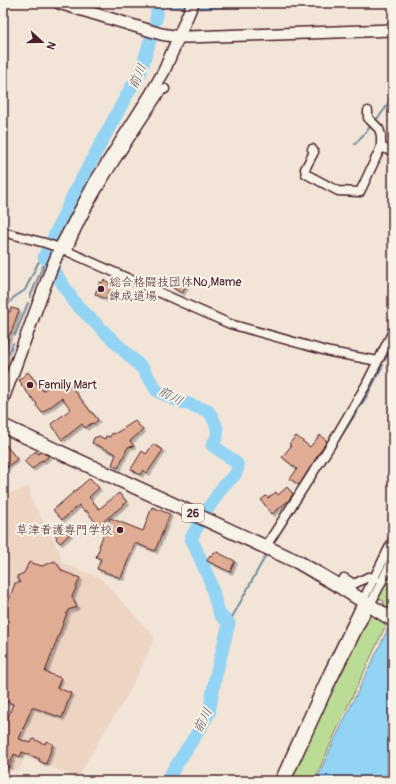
<svg xmlns="http://www.w3.org/2000/svg" width="396" height="784" font-family="Pangolin,'Klee One',sans-serif">
  <style>
    .built { fill: #edd4c3 }
    .green { fill: #bbdc95; stroke: #827e60 }
    .water { fill: #93d4f4; stroke: #768ca4 }
    .lines { fill: none; stroke-linecap: round; stroke-linejoin: round }
    .stream { stroke: #768ca4; stroke-width: 2 }
    .river { stroke: #93d4f4; stroke-width: 13 }
    .building { fill: #e0ac94; stroke: #4a1f2b; filter: url(#shadow) }
    .minor-casing { stroke: #4a1f2b; stroke-width: 11 }
    .tertiary-casing { stroke: #4a1f2b; stroke-width: 14 }
    .primary-casing { stroke: #4a1f2b; stroke-width: 16 }
    .minor { stroke: #f7f3e8; stroke-width: 8 }
    .tertiary { stroke: #f7f3e8; stroke-width: 11 }
    .primary { stroke: #f7f3e8; stroke-width: 13 }
    .poi-dot { fill: #4a1f2b; stroke: #f7f3e8; stroke-width: 1.5 }
    .labels { text-anchor: middle; stroke-width: 4; stroke-linejoin: round; paint-order: stroke }
    .shield { fill: #f7f3e8; stroke: #7e5f64; stroke-width: 1 }
    .shield-label { font-size: 11px; font-weight: bold; fill: #4a1f2b }
    .poi-label { font-size: 12px; fill: #4a1f2b; stroke: #f7f3e8; text-anchor: start }
    .water-label { font-size: 13px; font-style: italic; fill: #5c4c5d; stroke: #f7f3e8 }
  </style>
  <defs>
    <filter id="shadow"><feDropShadow dx="2.5" dy="2.5" stdDeviation="0" flood-color="#0004"/></filter>
  </defs>
  <rect width="100%" height="100%" fill="#f2e5d7"/>
  <filter id="ink" filterUnits="userSpaceOnUse"><feTurbulence type="fractalNoise" baseFrequency=".025" numOctaves="2"/><feDisplacementMap in="SourceGraphic" scale="8" xChannelSelector="R" yChannelSelector="G"/><feConvolveMatrix kernelMatrix="1 2 1 2 8 2 1 2 1" color-interpolation-filters="sRGB"/></filter>
  <g filter="url(#ink)">
    <path class="built" d="M28,487L30,490V495L31,500L57,546L62,563L100,578L111,589L155,638L125,700L113,717L76,780L70,778L69,774L25,757L19,770L3,772V495L15,492Z"/>
    <path class="green" d="M393,567V611L384,605L385,604L383,603L384,601L377,598Z
      M373,614L378,618V617L387,623L344,714L314,781H291L329,696L369,615Z"/>
    <path class="water" d="M164,3H375L192,9L166,7Z
      M393,618V781H316C340,726 368,672 393,618Z"/>
    <g class="lines">
      <path class="stream" d="M374,122C387,108 390,103 393,85
        M355,144L371,126
        M30,297L46,259
        M3,311L13,298L25,290L38,263L44,257
        M15,335L28,303
        M9,354L13,343
        M385,360L393,344
        M276,539L367,396L383,365
        M229,623L267,553"/>
      <path class="river" d="M156,20L158,3
        M52,241L73,195L129,91L140,74L151,37
        M47,260L44,257L48,248
        M56,274L75,303L85,313L143,369L157,391L171,398L208,411C213,417 219,428 217,436C216,439 214,442 212,445L233,460L237,464L238,468L235,475L223,486L205,513
        M166,781L201,727L209,713L215,679L229,623L220,615L216,603L210,581L191,538L200,522"/>
    </g>
    <path class="building" d="M179,278L188,282L182,293L173,288Z
      M104,280L110,283L109,285L112,287L105,299L95,294L100,282L102,283Z
      M11,308L19,310L11,333H10L4,350H3V336L6,327L3,326V319L6,311L10,312Z
      M28,372L43,391L56,380L60,385L66,380L91,412V411L98,420L93,424L92,423L85,428L82,424L62,440L51,424L71,409L62,398L42,413L36,405L37,404L21,385L22,384L19,380Z
      M135,421L143,430L130,441L134,446L128,447L118,468L112,465L116,454L92,443L94,438L99,436L105,439L106,436L110,437L112,433L114,434L121,430Z
      M320,435L327,441L299,485L290,479L297,469L282,457L291,446L289,444L296,436L310,447Z
      M3,442L17,459L7,467L3,463Z
      M153,444L163,450L147,473L143,470L140,475L131,469L142,451L146,454Z
      M36,451L38,454L41,452L49,456L43,461L42,460L32,469L24,461Z
      M90,478L99,488L89,497L99,509L119,493L127,502L98,526L86,510L84,511L79,505L62,520L53,510Z
      M287,487L293,494L288,501L272,514L261,500L266,496L268,498L276,492L278,495Z
      M152,507L170,514L155,551L135,543L121,578L97,569L101,559L96,557L100,547L99,546L110,518L143,531Z
      M61,524L70,534L60,543L56,539L57,537L52,531Z
      M214,552L217,553V552L235,561L230,572L207,561L210,555L212,556Z
      M55,561L62,571L80,578L72,597L77,607L68,610L45,672L61,678L57,688L71,693L62,718L32,707L19,739L31,743L33,739L45,744L46,741L53,744L46,764L39,761L40,759L22,752L20,757L14,754L9,767L3,765V722L6,723L13,704L3,700V611L7,606L15,583H20L17,576L24,573L29,562L42,566Z"/>
    <g class="lines">
      <defs>
        <path id="minor" d="M381,147L393,152
          M312,149L314,152L305,169L306,174L338,191L360,192L381,147V135L379,129L368,118V111
          M3,232L45,243L60,248L230,324L330,352L378,361
          M67,251C89,195 128,142 161,91L165,89
          M266,546L332,443L366,385L393,331
          M339,586L344,578L354,584L368,577L375,578
          M366,594L393,540
          M279,781L328,673L361,605
          M286,781L329,687L393,559"/>
        <path id="tertiary" d="M59,3L161,34L179,37H188L393,30
          M3,399L50,272L60,248L95,182L151,94L164,71L193,3"/>
        <path id="primary" d="M3,426L298,562L339,586L393,620"/>
      </defs>
      <use href="#minor" class="minor-casing"/>
      <use href="#tertiary" class="tertiary-casing"/>
      <use href="#primary" class="primary-casing"/>
      <use href="#minor" class="minor"/>
      <use href="#tertiary" class="tertiary"/>
      <use href="#primary" class="primary"/>
    </g>
  </g>
  <g class="poi-dot">
    <circle cx="101" cy="289" r="4"/>
    <circle cx="30" cy="385" r="4"/>
    <circle cx="120" cy="530" r="4"/>
  </g>
  <g class="labels">
    <rect class="shield" x="182" y="504" width="22" height="18" rx="3"/>
    <g class="shield-label">
      <text x="193" y="517">26</text>
    </g>
    <g class="poi-label">
      <text x="109" y="286">総合格闘技団体No,Mame<tspan x="109" dy="14">錬成道場</tspan></text>
      <text x="38" y="389">Family Mart</text>
      <text x="112" y="534" text-anchor="end">草津看護専門学校</text>
    </g>
    <g class="water-label">
      <text transform="translate(137 76) rotate(-66)" y="5">前川</text>
      <text transform="translate(171 395) rotate(28)" y="5">前川</text>
      <text transform="translate(202 720) rotate(-63)" y="5">前川</text>
    </g>
  </g>
  <rect width="396" height="784" fill="none" stroke="#f7f3e8" stroke-width="16"/>
  <rect x="8" y="8" width="380" height="768" fill="none" stroke="#4a1f2b" stroke-width="1.5" filter="url(#ink)"/>
  <g transform="translate(42 42) rotate(111)" stroke="#f7f3e8" stroke-width="3" paint-order="stroke">
  <path d="M0-3L7 15L0 10L-7 15Z" fill="#4a1f2b"/>
  <text y="-6" font-size="11" font-weight="bold" text-anchor="middle" fill="#4a1f2b">N</text>
  </g>
</svg>
